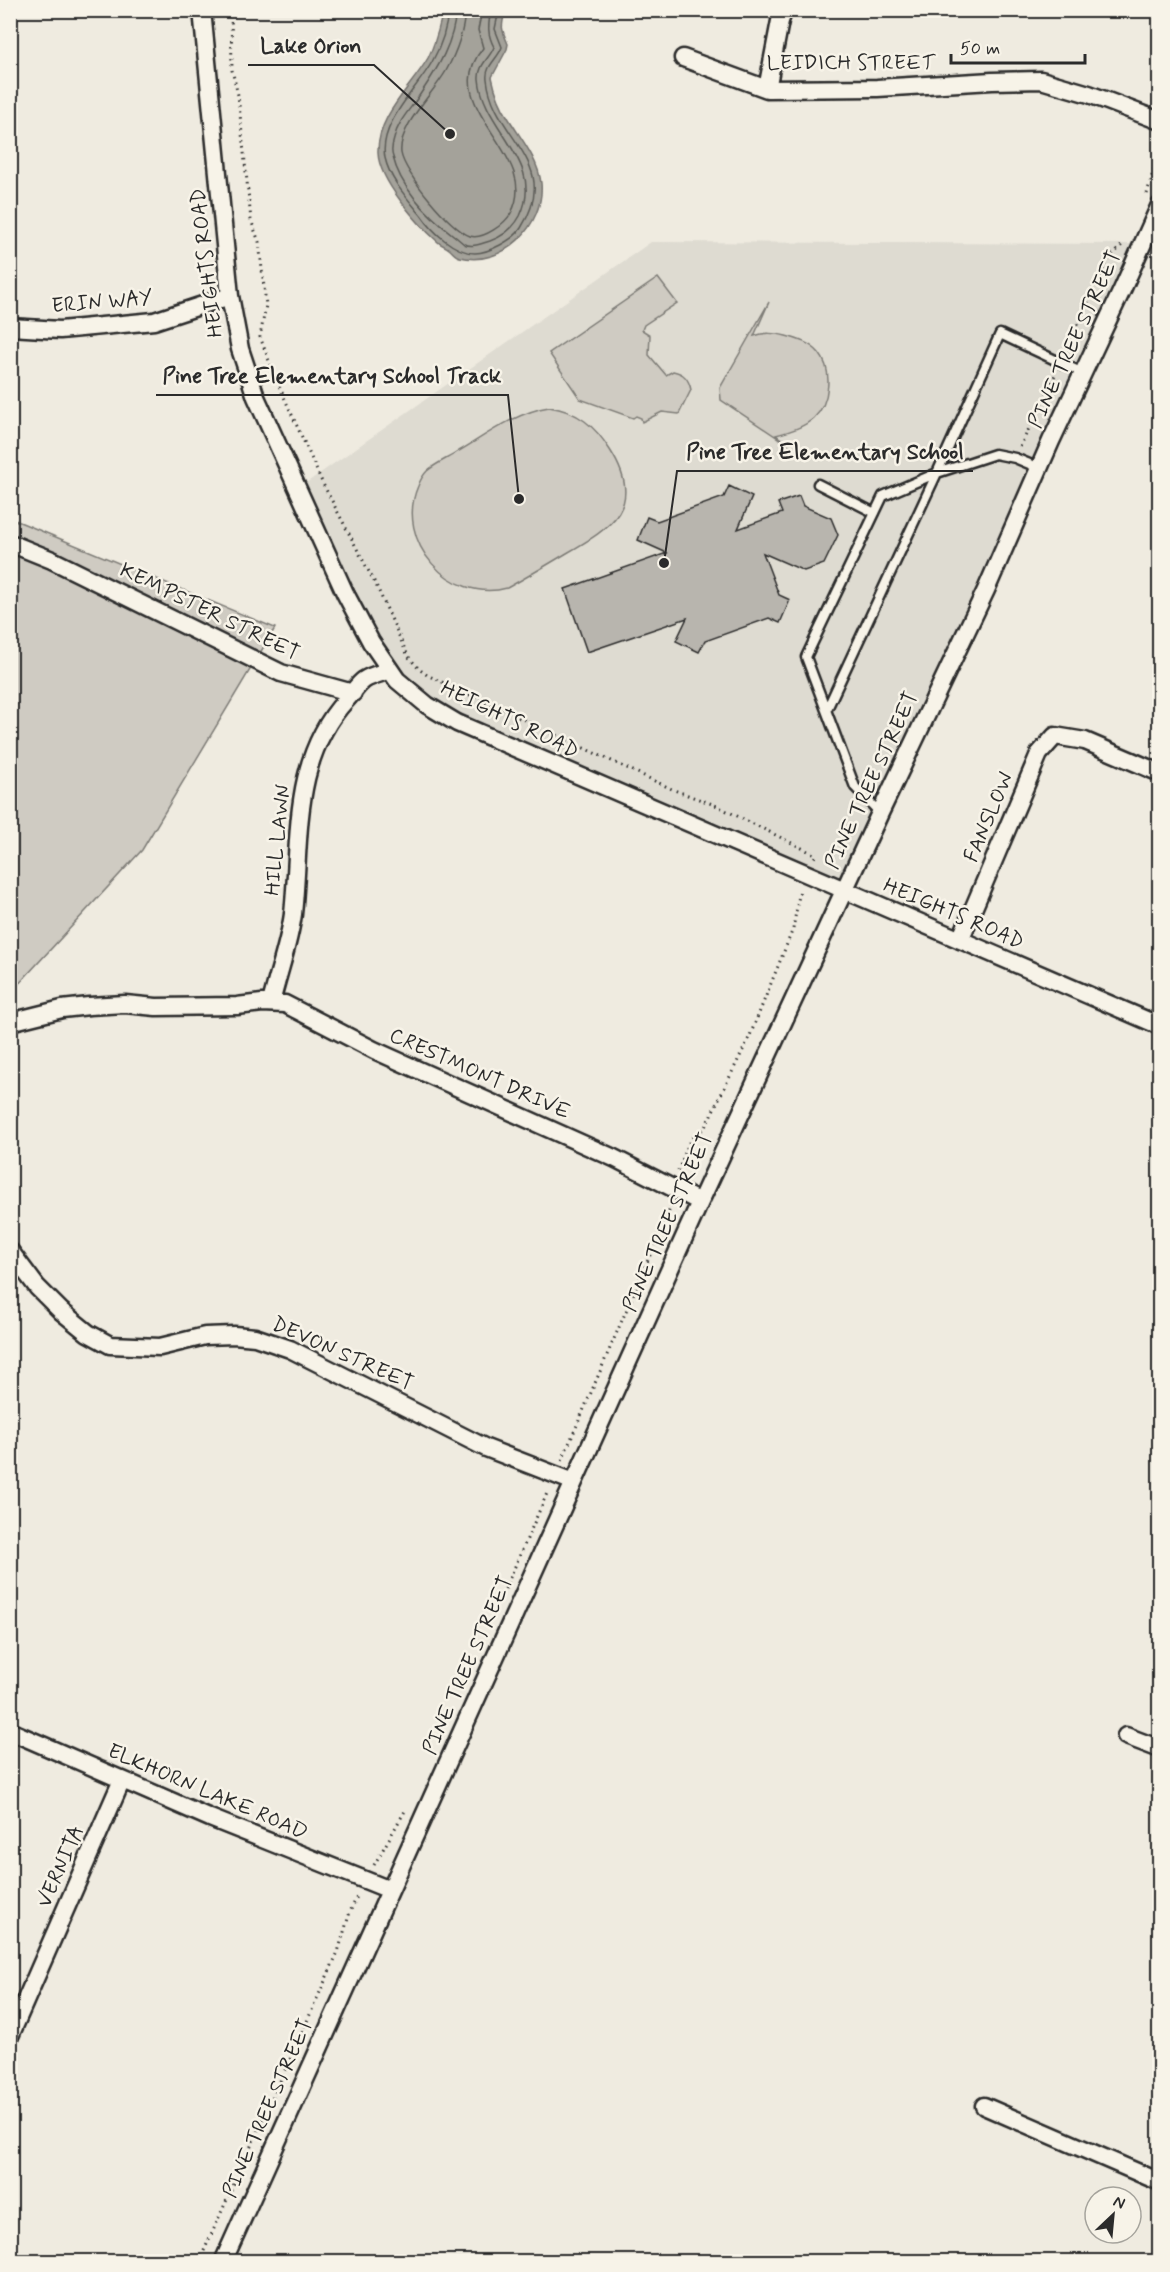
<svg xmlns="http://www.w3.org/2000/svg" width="1170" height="2272" font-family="Mynerve,sans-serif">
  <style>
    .built { fill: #dedbd1 }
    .green { fill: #cfcbc2; stroke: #7d7b76; stroke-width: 1.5 }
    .water { fill: #a4a29a; stroke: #74726e; stroke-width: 1.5 }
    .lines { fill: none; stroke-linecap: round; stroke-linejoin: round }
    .shore { stroke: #5b5b57; stroke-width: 1.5 }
    .building { fill: #b8b5ae; stroke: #2b2b2b; stroke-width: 1.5 }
    .service-casing { stroke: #2b2b2b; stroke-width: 13 }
    .minor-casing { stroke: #2b2b2b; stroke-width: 21 }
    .path { stroke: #2b2b2b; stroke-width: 3; stroke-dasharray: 1.5 4.5; stroke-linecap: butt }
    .service { stroke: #f7f3e8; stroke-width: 8 }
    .minor { stroke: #f7f3e8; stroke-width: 16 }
    .labels { text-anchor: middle; stroke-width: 5; stroke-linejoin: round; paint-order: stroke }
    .street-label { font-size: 21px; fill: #2b2b2b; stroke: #f7f3e8 }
    .leader { fill: none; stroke: #2b2b2b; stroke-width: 2 }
    .callout-dot { fill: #2b2b2b; stroke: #f7f3e8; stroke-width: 2 }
    .callout-label { font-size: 22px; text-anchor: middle; font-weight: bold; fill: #2b2b2b; stroke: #f7f3e8; stroke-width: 5; stroke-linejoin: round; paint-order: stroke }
  </style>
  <rect width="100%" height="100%" fill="#efebe0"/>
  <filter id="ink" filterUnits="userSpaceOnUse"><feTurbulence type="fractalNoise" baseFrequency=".0167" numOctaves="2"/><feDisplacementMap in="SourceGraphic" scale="12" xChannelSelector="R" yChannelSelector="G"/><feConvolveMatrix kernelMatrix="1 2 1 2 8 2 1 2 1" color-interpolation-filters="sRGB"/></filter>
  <g filter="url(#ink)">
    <path class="built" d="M651,242L1133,244L841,881L443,706L406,679L377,642L306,483Z"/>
    <path class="green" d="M658,278L677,303L644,325L642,330L650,335L649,355L666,375L673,371C684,373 689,379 691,390L679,414L662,412L642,422L641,418L636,416L633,418L580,399L549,353Z
      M769,302L754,336C765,332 774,333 786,336C797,339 811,343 819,353C833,370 830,403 814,418C804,427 789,432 776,435L805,456L721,400L720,388Z
      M549,407C578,411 595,426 610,450C646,506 612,527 567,553C547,565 527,577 507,588C450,604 394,541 418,486C420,481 423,475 427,471C436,463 449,458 459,451C486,435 517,412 549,407Z
      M10,518L275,628L142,850L14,989L11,990Z"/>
    <path class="water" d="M443,11H505C501,28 501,28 508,44L507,49L492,77C495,92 500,106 509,119C521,139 538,159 541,183C545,225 503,268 460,257C455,256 453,252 449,249C446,246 441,245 438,242C418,224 379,181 378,153C377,115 411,88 428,58C436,43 439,27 443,11Z"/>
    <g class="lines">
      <path class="shore" d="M448,10C447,28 441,46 432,62C417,89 378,124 385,158C390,180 407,198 421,215C432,231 454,253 475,253C488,253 514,240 521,228C563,162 493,138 487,79C485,66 498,59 502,47L495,29L499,10
        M456,10C454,42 438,68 421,93C411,109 398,120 394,139C392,145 391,152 393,157C401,190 432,219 457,238C458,239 463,243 464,244C473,248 482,243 490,241C504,236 513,229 520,216C546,162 483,129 479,79C478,65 490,58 494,47C487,34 488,25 491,10
        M465,10C464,31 456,53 446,71C433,94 398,126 401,153C404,173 451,230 470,236C483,240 505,224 511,213C543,154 434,107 483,48L478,30L482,10"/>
    </g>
    <path class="building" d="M729,486L752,497L738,529L782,513L778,503L799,496L803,506L831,518L838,535L824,564L804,571L763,553L779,595L790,600L780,623L769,618L705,641L699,652L676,641L687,618L587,652L565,589L667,553L638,540L647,517L657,521L724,497Z"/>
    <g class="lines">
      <defs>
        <path id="service" d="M818,484L875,513
          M827,709L937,473L995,454L1015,458L1039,468
          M880,813L855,787L806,657L883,496L937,473L1000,334L1083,373"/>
        <path id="minor" d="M202,10L230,296L240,349L256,397L345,593L371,642L397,680L427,705L457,723L1160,1026
          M683,58L767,89L877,88L992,81L1041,80L1089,94L1160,121
          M767,89L780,21L784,10
          M10,327L60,330L154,321L230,296
          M10,543L52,560L281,673L353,693
          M960,940L1039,754L1055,736L1085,741L1160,773
          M271,1003C278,973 289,944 293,914C301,839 291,760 346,700C352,694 358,684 364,680C371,675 383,673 390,670
          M10,1022L62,1009L89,1006L125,1004L156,1007L237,1006L262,1003L285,1004L374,1050L614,1158L700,1202
          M10,1251L37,1287L61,1311L88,1333L110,1345L160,1347L205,1336L234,1335L255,1337L290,1349L486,1448L574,1482
          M10,1731L210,1818L390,1890
          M1126,1736L1160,1749
          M10,2036L122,1780
          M984,2106L1160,2182
          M223,2262L700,1202L880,813L986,590L1051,441L1122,290L1160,205"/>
      </defs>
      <use href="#service" class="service-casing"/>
      <use href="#minor" class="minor-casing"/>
      <path class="path" d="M231,10L232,70L238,95L251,220L259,242L266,305L260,337L276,379L322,482L377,587L408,656L419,669L427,675L674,790L715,805L816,855L814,858
        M1147,194L1160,146
        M1065,352L1107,261L1122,245
        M1020,447L1055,375
        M678,1171L690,1140L705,1127L749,1038L793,929L800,889
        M562,1460L672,1204
        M505,1589L548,1491
        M374,1865L405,1811
        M199,2262L338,1952L350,1912L358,1894"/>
      <use href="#service" class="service"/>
      <use href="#minor" class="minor"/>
    </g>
  </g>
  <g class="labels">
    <g class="street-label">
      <text x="851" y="69">LEIDICH STREET</text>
      <text transform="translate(206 263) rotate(-97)" y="7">HEIGHTS ROAD</text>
      <text transform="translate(102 301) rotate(-5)" y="7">ERIN WAY</text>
      <text transform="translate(1074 339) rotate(-65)" y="7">PINE TREE STREET</text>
      <text transform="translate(210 611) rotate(26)" y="7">KEMPSTER STREET</text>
      <text transform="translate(510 719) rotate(26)" y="7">HEIGHTS ROAD</text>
      <text transform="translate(871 780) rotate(-65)" y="7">PINE TREE STREET</text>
      <text transform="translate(988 817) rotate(-67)" y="7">FANSLOW</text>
      <text transform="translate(277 840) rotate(-84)" y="7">HILL LAWN</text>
      <text transform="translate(954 913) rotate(23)" y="7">HEIGHTS ROAD</text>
      <text transform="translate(480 1073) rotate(24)" y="7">CRESTMONT DRIVE</text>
      <text transform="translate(667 1222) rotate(-66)" y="7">PINE TREE STREET</text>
      <text transform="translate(343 1353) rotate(24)" y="7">DEVON STREET</text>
      <text transform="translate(467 1665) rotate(-66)" y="7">PINE TREE STREET</text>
      <text transform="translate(208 1791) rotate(23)" y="7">ELKHORN LAKE ROAD</text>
      <text transform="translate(60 1866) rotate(-66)" y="7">VERNITA</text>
      <text transform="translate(267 2108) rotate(-66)" y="7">PINE TREE STREET</text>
    </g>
  </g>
  <path class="leader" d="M450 134L374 65H248M519 499L508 395H156M664 563L677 471H973"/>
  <g class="callout-dot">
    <circle cx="450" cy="134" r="6"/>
    <circle cx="519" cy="499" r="6"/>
    <circle cx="664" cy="563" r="6"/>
  </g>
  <g class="callout-label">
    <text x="311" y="53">Lake Orion</text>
    <text x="332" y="383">Pine Tree Elementary School Track</text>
    <text x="825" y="459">Pine Tree Elementary School</text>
  </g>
  <rect width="1170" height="2272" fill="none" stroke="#f7f3e8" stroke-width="36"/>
  <rect x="18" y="18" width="1134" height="2236" fill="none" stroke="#2b2b2b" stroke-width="2" filter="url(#ink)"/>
  <g transform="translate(1113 2215) rotate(26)"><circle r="28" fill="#f7f3e8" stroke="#a5a39c" stroke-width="1.5"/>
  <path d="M0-4.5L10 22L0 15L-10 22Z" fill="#2b2b2b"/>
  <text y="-9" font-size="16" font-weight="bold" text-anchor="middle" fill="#2b2b2b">N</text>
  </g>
  <path d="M951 54v9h134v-9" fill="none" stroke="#2b2b2b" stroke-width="3"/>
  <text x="960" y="54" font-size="18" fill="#2b2b2b" stroke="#f7f3e8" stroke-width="4.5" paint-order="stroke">50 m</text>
</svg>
